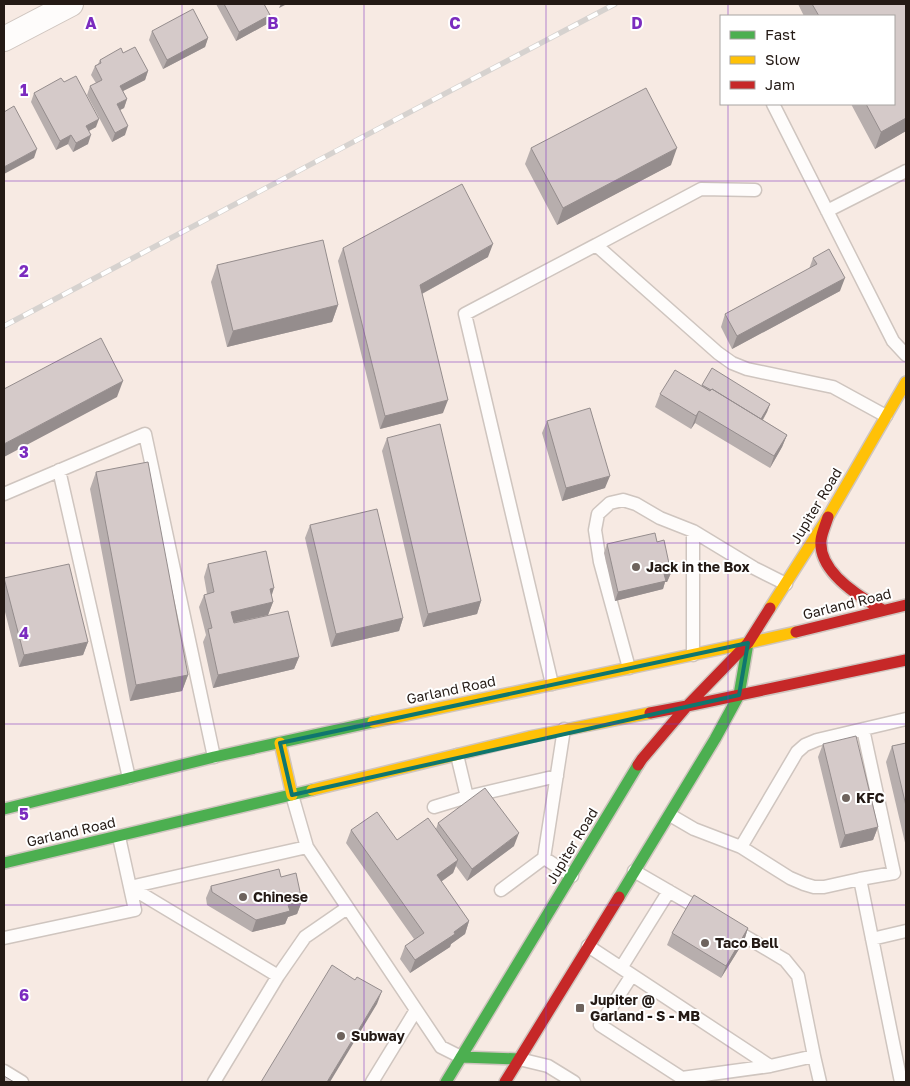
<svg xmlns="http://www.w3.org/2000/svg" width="910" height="1086" font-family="'Golos Text',sans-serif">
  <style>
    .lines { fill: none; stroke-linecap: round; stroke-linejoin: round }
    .lane-casing { stroke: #cfc5bf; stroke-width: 15 }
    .street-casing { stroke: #cfc5bf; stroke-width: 26 }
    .fast-casing { stroke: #cfc5bf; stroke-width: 14 }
    .slow-casing { stroke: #cfc5bf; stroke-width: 14 }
    .jam-casing { stroke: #cfc5bf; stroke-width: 14 }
    .lane { stroke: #fefcfb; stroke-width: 12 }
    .street { stroke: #fefcfb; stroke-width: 24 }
    .fast { stroke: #4caf50; stroke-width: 11 }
    .slow { stroke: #ffc107; stroke-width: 11 }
    .jam { stroke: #c62828; stroke-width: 11 }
    .rail-casing { stroke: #d6d2cf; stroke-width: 5.5 }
    .rail { stroke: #fff; stroke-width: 4; stroke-dasharray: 11; stroke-linecap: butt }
    .wall { fill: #b7aead }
    .shaded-wall { fill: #958d8d }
    .building { fill: #d5cac9; stroke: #958d8d }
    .marked { fill: none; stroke: #0f766e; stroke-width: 4; stroke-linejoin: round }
    .grid { fill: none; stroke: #7b2cbf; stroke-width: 1; stroke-opacity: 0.55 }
    .poi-dot { fill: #6e635d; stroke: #fff; stroke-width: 2 }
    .labels { text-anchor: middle; stroke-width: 4; stroke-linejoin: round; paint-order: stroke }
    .street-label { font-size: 14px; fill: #241a15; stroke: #fff }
    .poi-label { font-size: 14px; font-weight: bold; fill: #241a15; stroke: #fff; text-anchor: start }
    .grid-label { font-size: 16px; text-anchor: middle; font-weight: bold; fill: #7b2cbf; stroke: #fff; stroke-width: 4; stroke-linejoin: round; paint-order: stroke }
  </style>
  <rect width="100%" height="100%" fill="#f7eae3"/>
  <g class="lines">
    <defs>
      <path id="lane" d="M773,104L893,341L906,355
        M755,190L701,189L596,245L718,353L732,363L747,369L833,387L886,416
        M827,211L906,171
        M59,470L129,778
        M4,494L145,434L214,757
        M693,531V655
        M629,668L600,562L595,530L598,514L610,503L623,500L636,504L660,518L693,531L754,568L786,584
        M552,684L465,314L596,245
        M564,729L544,858L572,876
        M457,755L467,797L557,776
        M292,795L307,847L441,1047L461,1057
        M434,807L467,797
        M670,815L694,829L741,847L790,878L804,884L814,887H824L860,879L901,1082
        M741,847L797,752L805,745L817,740L906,719
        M634,871L703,911
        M860,879L894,873L863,729
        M130,887L278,976L214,1082
        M130,887L307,847
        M501,890L544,858
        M731,928L785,960L798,976L814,1056
        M4,938L135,910L119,837
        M872,939L906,931
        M588,946L632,975L600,1025L682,1078L770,1066L814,1056L820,1082
        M621,968L669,891
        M632,975L770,1066
        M278,976L305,937L347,908
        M519,1059L548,1066L574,1082
        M4,1071L22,1082
        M372,1082L416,1010"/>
      <path id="street" d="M4,39L71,4"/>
      <path id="fast" d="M4,809L214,757L373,722
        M4,863L312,790
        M619,897L715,739L739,695L748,643
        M461,1057L519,1059
        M446,1082L638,765"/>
      <path id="slow" d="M770,608L828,517L906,382
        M373,722L748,643L796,632
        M280,743L292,795
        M312,790L529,737L650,713"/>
      <path id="jam" d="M828,517C826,524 822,532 821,540C818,572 859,597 883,610
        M796,632L906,605
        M650,713L687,706L906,660
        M638,765L642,759L687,706L748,643L770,608
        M505,1082L619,897"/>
    </defs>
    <use href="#lane" class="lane-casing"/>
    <use href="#street" class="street-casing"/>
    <use href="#fast" class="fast-casing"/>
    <use href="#slow" class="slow-casing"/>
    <use href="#jam" class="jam-casing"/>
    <use href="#lane" class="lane"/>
    <use href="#street" class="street"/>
    <use href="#fast" class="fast"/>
    <use href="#slow" class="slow"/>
    <use href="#jam" class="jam"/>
    <defs>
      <path id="rail" d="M4,326L615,4"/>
    </defs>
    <use href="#rail" class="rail-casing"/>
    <use href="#rail" class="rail"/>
  </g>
  <path class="wall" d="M216,4H264L270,15L267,24L236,41Z
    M798,4H906V131L875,149L851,104H894V16H804Z
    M152,31L208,38L205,47L163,69L149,40Z
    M123,53L148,71L145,80L123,91L127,99L124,108L120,110L125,135L112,142L87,95L90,86L96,83L91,75L95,66L98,64L100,60Z
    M64,82L96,127L89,131L88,144L73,152L68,144L56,150L31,102L34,93Z
    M531,148L671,165L557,225L525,164Z
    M343,248L488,257L422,294L443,413L380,429L338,261Z
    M813,258L840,291L732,349L721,327L725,314L809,269Z
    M217,265L338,305L332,322L227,347L211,282Z
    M702,385L770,404L767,412L763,420L787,435L782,447L770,468L695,423L691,429L655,407L660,394L701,386Z
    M547,421L605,488L562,501L542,433Z
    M387,438L481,601L477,614L423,627L382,451Z
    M96,472L188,675L182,691L130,701L90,489Z
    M310,525L403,618L399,631L331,647L305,538Z
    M657,542L671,573L667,582H665L663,589L615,601L604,553L607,544Z
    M208,564L271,596L273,602L268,615L234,623L299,657L294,669L213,688L203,642L206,635L199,607L204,595L207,594L204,577Z
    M4,578L88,642L83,655L19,667L4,608Z
    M906,743V847L886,762L892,746Z
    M823,744L878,827L873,840L840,848L818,757Z
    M438,823L514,846L467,881L456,866L453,873L441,882L469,921L465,934L451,944L450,947L410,973L400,959L405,946L414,939L346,843L351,830L397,840L436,829Z
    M281,877L302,901L297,914L288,917L285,924L252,932L207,905L206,898L211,886Z
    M748,928L744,941L721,978L667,945L672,933Z"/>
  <path class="shaded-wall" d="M281,4H287L279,8Z
    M270,15L267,24L236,41L239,32Z
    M208,38L205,47L163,69L167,60Z
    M148,71L145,80L117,94L120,86Z
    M127,99L124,108L114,113L117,104Z
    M906,118V131L875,149L881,132Z
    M99,119L96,127L83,134L86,126Z
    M128,126L125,135L112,142L115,133Z
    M71,135L68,144L56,150L60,141Z
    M91,135L88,144L73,152L76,143Z
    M677,148L671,165L557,225L563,208Z
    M37,149L34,158L4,174V167Z
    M493,244L488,257L416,297L420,285Z
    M845,278L840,291L732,349L737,336Z
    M338,305L332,322L227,347L233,331Z
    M123,381L117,397L4,457V444Z
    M448,400L443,413L380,429L385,416Z
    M770,404L767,412L757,429L760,420Z
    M699,411L695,423L691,429L696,416Z
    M787,435L782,447L770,468L774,456Z
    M610,476L605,488L562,501L566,488Z
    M671,573L667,582H665L663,589L615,601L618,592L664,574Z
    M274,588L270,601V589Z
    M481,601L477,614L423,627L428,614Z
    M273,602L268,615L226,624L231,612Z
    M403,618L399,631L331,647L336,634Z
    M88,642L83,655L19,667L24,655Z
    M299,657L294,669L213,688L218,675Z
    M188,675L182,691L130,701L136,685Z
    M878,827L873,840L840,848L845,835Z
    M519,833L514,846L467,881L472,869Z
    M458,860L453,873L432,888L437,875Z
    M302,901L297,914L288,917L285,924L252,932L256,920L288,905Z
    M469,921L465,934L451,944L450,947L410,973L415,960Z
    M748,928L744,941L721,978L726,966Z
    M382,991L377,1004L330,1082H327Z"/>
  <path class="building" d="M224,4H264L270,15L239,32Z
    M812,4H906V118L881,132L866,104H894V16H819Z
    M193,9L208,38L167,60L152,31Z
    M135,47L148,71L120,86L127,99L117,104L128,126L115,133L90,86L102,80L95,66L101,63L100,60L121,48L123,53Z
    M76,76L99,119L86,126L91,135L76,143L71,135L60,141L34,93L61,78L64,82Z
    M646,88L677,148L563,208L531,148Z
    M14,106L37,149L4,167V112Z
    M462,184L493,244L420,285L448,400L385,416L343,248Z
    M323,240L338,305L233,331L217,265Z
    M829,249L845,278L737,336L725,314L817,264L813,258Z
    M101,338L123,381L4,444V389Z
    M712,368L770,404L761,419L712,389L711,390L702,385Z
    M675,370L710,391L712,389L787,435L774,456L699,411L696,416L660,394Z
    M590,408L610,476L566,488L547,421Z
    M440,424L481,601L428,614L387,438Z
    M148,462L188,675L136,685L96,472Z
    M377,509L403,618L336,634L310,525Z
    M655,533L657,542L664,540L671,573L664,574L666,581L618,592L607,544Z
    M266,551L274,588L270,589L273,602L231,612L234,623L288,611L299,657L218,675L208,629L212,628L204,595L214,592L208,564Z
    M69,564L88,642L24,655L4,578Z
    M856,736L878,827L845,835L823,744Z
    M906,743V806L892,746Z
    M485,788L519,833L472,869L438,823Z
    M377,812L397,840L428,818L458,860L437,875L469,921L454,932L455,934L415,960L405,946L424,933L351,830Z
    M279,869L281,877L296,873L302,901L288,905L290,911L256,920L212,892L211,886Z
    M694,895L748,928L726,966L672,933Z
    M332,965L355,980L357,977L382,991L327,1082H261Z
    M4,1076L14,1082H4Z"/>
  <path class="marked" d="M748,643L739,695L292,795L280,743Z"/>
  <path class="grid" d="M182,4V1082M364,4V1082M546,4V1082M728,4V16M728,104V1082M4,181H906M4,362H906M4,543H906M4,724H906M4,905H906"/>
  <g class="poi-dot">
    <circle cx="636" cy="567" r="5"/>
    <circle cx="846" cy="798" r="5"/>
    <circle cx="243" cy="897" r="5"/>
    <circle cx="705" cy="943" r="5"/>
    <rect x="575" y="1003" width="10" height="10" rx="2.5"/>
    <circle cx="341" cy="1036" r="5"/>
  </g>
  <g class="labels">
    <g class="street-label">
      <text transform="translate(816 506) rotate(-59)" y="5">Jupiter Road</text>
      <text transform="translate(847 604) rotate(-14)" y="5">Garland Road</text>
      <text transform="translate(451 690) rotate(-12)" y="5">Garland Road</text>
      <text transform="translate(71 832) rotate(-13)" y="5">Garland Road</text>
      <text transform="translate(572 846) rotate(-59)" y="5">Jupiter Road</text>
    </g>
    <g class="poi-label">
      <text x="646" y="572">Jack in the Box</text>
      <text x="856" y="803">KFC</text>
      <text x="253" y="902">Chinese</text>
      <text x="715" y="948">Taco Bell</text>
      <text x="590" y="1005">Jupiter @<tspan x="590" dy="16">Garland - S - MB</tspan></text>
      <text x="351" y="1041">Subway</text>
    </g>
  </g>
  <g class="grid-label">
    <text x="91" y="29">A</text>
    <text x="273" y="29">B</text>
    <text x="455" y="29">C</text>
    <text x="637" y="29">D</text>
    <text x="24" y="96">1</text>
    <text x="24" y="277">2</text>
    <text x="24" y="458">3</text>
    <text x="24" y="639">4</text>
    <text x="24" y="820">5</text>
    <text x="24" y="1001">6</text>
  </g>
  <rect width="910" height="1086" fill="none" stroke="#241a15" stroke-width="10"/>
  <rect x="720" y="15" width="175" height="90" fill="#ffffff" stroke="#a7a3a1"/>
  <rect x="730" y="31" width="25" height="8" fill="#4caf50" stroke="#a7a3a1"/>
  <text x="765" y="40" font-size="15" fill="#241a15">Fast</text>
  <rect x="730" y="56" width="25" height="8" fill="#ffc107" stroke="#a7a3a1"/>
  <text x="765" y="65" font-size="15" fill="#241a15">Slow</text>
  <rect x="730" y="81" width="25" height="8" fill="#c62828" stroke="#a7a3a1"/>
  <text x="765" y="90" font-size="15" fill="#241a15">Jam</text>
</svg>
